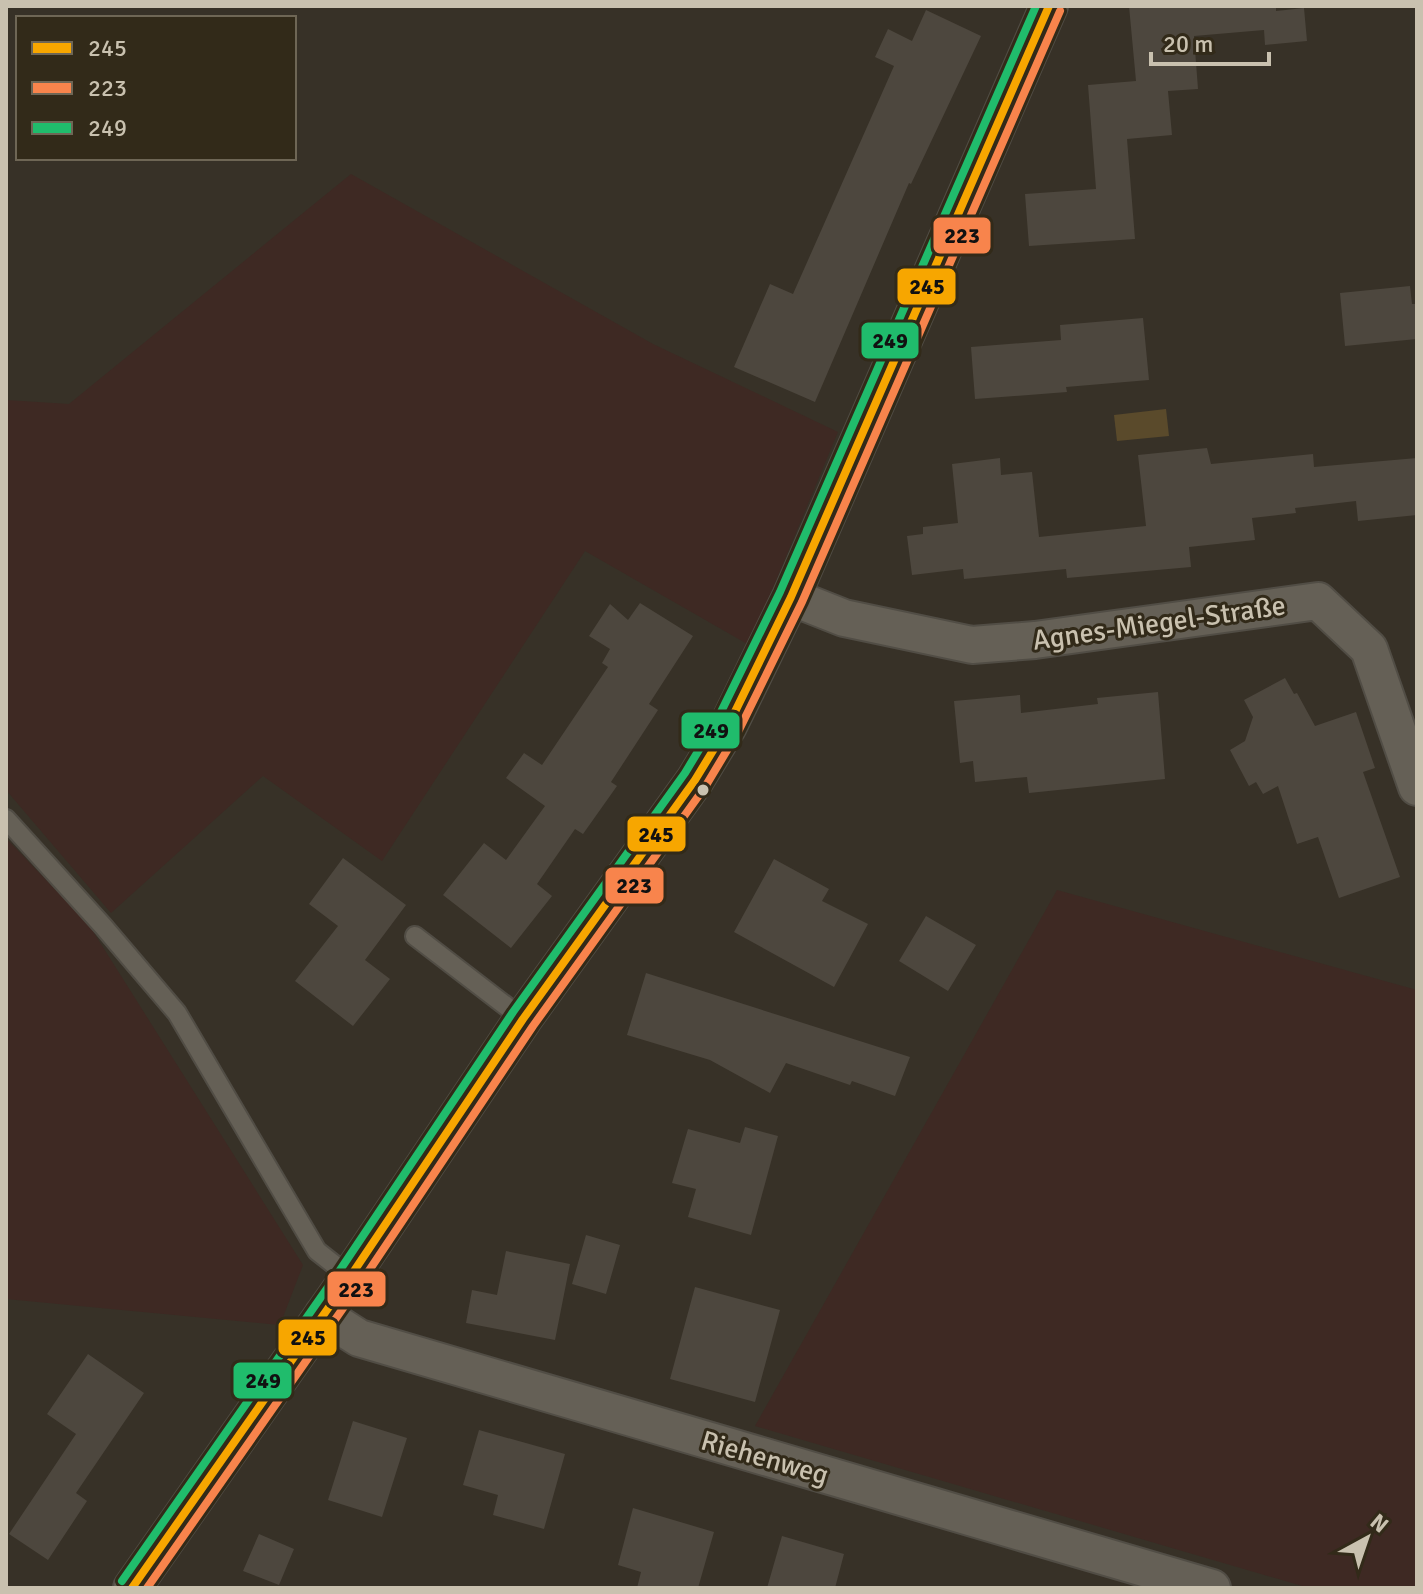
<svg xmlns="http://www.w3.org/2000/svg" width="1423" height="1594" font-family="Signika,sans-serif">
  <style>
    .green { fill: #3e2923 }
    .water { fill: #5a4a2b }
    .building { fill: #4d473e }
    .lines { fill: none; stroke-linecap: round; stroke-linejoin: round }
    .lane-casing { stroke: #514d45; stroke-width: 22 }
    .street-casing { stroke: #514d45; stroke-width: 40 }
    .lane { stroke: #656056; stroke-width: 18 }
    .street { stroke: #656056; stroke-width: 36 }
    .bus-1-casing { stroke: #322a19; stroke-width: 14 }
    .bus-2-casing { stroke: #322a19; stroke-width: 14 }
    .bus-3-casing { stroke: #322a19; stroke-width: 14 }
    .bus-1 { stroke: #f7a600; stroke-width: 8 }
    .bus-2 { stroke: #f8844c; stroke-width: 8 }
    .bus-3 { stroke: #20bc6c; stroke-width: 8 }
    .bus-dot { fill: #c9c1af; stroke: #322a19; stroke-width: 3 }
    .labels { text-anchor: middle; stroke-width: 6; stroke-linejoin: round; paint-order: stroke }
    .street-label { font-size: 28px; fill: #c9c1af; stroke: #322a19 }
    .line-badge { stroke: #322a19; stroke-width: 3 }
    .pale-badge-label { font-size: 22px; text-anchor: middle; font-weight: bold; fill: #111 }
  </style>
  <rect width="100%" height="100%" fill="#373127"/>
  <path class="green" d="M351,174L653,344L838,432L749,645L585,551L382,861L263,776L111,913L6,790V400L69,404Z
    M6,838L89,925L303,1265L280,1325L6,1299Z
    M1057,890L1417,990V1588H1309L755,1426Z"/>
  <path class="water" d="M1166,409L1169,436L1117,441L1114,415Z"/>
  <path class="building" d="M1129,6H1276V11L1304,8L1307,41L1265,45L1264,30L1194,36L1198,89L1168,91L1172,135L1127,139L1135,239L1029,246L1025,194L1096,189L1088,85L1136,81Z
    M926,10L981,36L911,184L909,183L815,402L734,367L770,284L793,294L894,66L875,57L888,29L912,41Z
    M1410,286L1412,304H1417V339L1345,346L1340,293Z
    M1143,318L1149,380L1066,387L1067,392L975,399L971,347L1061,340L1060,325Z
    M1207,448L1211,464L1313,454L1314,467L1417,458V515L1358,521L1356,501L1295,508L1296,513L1252,518L1255,540L1189,547L1191,567L1067,578L1066,569L964,579L963,569L912,575L907,536L923,534V527L958,523L952,464L1000,458L1001,475L1032,472L1039,537L1146,526L1138,455Z
    M640,603L693,636L649,704L658,710L611,782L617,786L583,834L575,829L537,884L552,896L511,948L443,895L484,843L506,860L545,806L506,778L524,753L542,765L608,667L602,663L610,649L589,636L610,604L628,620Z
    M1285,678L1294,694L1297,693L1315,726L1356,712L1375,768L1363,772L1400,877L1339,898L1318,837L1297,844L1278,786L1263,794L1256,782L1249,786L1230,750L1245,741L1253,717L1244,700Z
    M1158,692L1165,779L1029,793L1027,777L975,782L973,761L960,763L954,701L1020,695L1021,713L1098,704L1097,698Z
    M343,858L406,905L365,960L390,979L353,1026L295,981L338,926L309,904Z
    M774,859L829,889L822,901L868,924L834,987L734,932Z
    M926,916L976,945L948,991L899,961Z
    M646,973L910,1057L895,1096L852,1081L850,1085L786,1063L770,1093L710,1060L627,1035Z
    M745,1127L778,1136L751,1235L688,1217L696,1189L672,1183L688,1129L740,1143Z
    M586,1235L620,1245L606,1294L572,1284Z
    M506,1251L570,1264L555,1340L466,1323L472,1290L497,1295Z
    M695,1287L780,1310L755,1402L670,1379Z
    M88,1354L144,1393L76,1493L87,1501L48,1560L9,1534L76,1434L47,1414Z
    M353,1421L407,1438L382,1517L328,1500Z
    M479,1430L565,1454L544,1529L493,1515L498,1495L463,1485Z
    M633,1508L714,1532L698,1588H637L641,1572L618,1565Z
    M259,1534L294,1549L279,1585L243,1571Z
    M782,1536L844,1554L835,1588H767Z"/>
  <g class="lines">
    <defs>
      <path id="lane" d="M6,819L103,926L177,1013L317,1251L350,1277
        M415,936L523,1019"/>
      <path id="street" d="M791,597L844,618L972,645L1035,640L1318,601L1369,649L1417,787
        M323,1315L359,1338L1212,1588
        M132,1588L350,1277L523,1019L695,780L728,726L791,597L1049,6"/>
    </defs>
    <use href="#lane" class="lane-casing"/>
    <use href="#street" class="street-casing"/>
    <use href="#lane" class="lane"/>
    <use href="#street" class="street"/>
    <defs>
      <path id="bus-1" d="M132,1588L350,1277L523,1019L695,780L728,726L791,597L1049,6"/>
      <path id="bus-2" d="M147,1588L360,1284L533,1026L705,787L738,732L802,602L1060,11"/>
      <path id="bus-3" d="M122,1581L340,1270L513,1012L685,773L717,720L780,592L1036,6"/>
    </defs>
    <use href="#bus-1" class="bus-1-casing"/>
    <use href="#bus-2" class="bus-2-casing"/>
    <use href="#bus-3" class="bus-3-casing"/>
    <use href="#bus-1" class="bus-1"/>
    <use href="#bus-2" class="bus-2"/>
    <use href="#bus-3" class="bus-3"/>
  </g>
  <circle class="bus-dot" cx="703" cy="790" r="7"/>
  <g class="labels">
    <g class="street-label">
      <text transform="translate(1159 622) rotate(-8)" y="10">Agnes-Miegel-Straße</text>
      <text transform="translate(765 1457) rotate(16)" y="10">Riehenweg</text>
    </g>
  </g>
  <g class="line-badge">
    <rect x="932" y="216" width="60" height="39" rx="8" fill="#f8844c"/>
    <rect x="896" y="267" width="61" height="39" rx="8" fill="#f7a600"/>
    <rect x="860" y="321" width="60" height="39" rx="8" fill="#20bc6c"/>
    <rect x="680" y="711" width="61" height="39" rx="8" fill="#20bc6c"/>
    <rect x="626" y="815" width="61" height="38" rx="8" fill="#f7a600"/>
    <rect x="604" y="866" width="61" height="39" rx="8" fill="#f8844c"/>
    <rect x="326" y="1270" width="61" height="38" rx="8" fill="#f8844c"/>
    <rect x="277" y="1318" width="61" height="39" rx="8" fill="#f7a600"/>
    <rect x="232" y="1361" width="61" height="39" rx="8" fill="#20bc6c"/>
  </g>
  <g class="pale-badge-label">
    <text x="962" y="243">223</text>
    <text x="927" y="294">245</text>
    <text x="890" y="348">249</text>
    <text x="711" y="738">249</text>
    <text x="656" y="842">245</text>
    <text x="634" y="893">223</text>
    <text x="356" y="1297">223</text>
    <text x="308" y="1345">245</text>
    <text x="263" y="1388">249</text>
  </g>
  <rect width="1423" height="1594" fill="none" stroke="#c9c1af" stroke-width="16"/>
  <rect x="16" y="16" width="280" height="144" fill="#322a19" stroke="#6e6655" stroke-width="2"/>
  <rect x="32" y="42" width="40" height="12" fill="#f7a600" stroke="#6e6655" stroke-width="2"/>
  <text x="88" y="56" font-size="24" fill="#c9c1af">245</text>
  <rect x="32" y="82" width="40" height="12" fill="#f8844c" stroke="#6e6655" stroke-width="2"/>
  <text x="88" y="96" font-size="24" fill="#c9c1af">223</text>
  <rect x="32" y="122" width="40" height="12" fill="#20bc6c" stroke="#6e6655" stroke-width="2"/>
  <text x="88" y="136" font-size="24" fill="#c9c1af">249</text>
  <g transform="translate(1367 1538) rotate(40)" stroke="#322a19" stroke-width="6" paint-order="stroke">
  <path d="M0-6L14 30L0 20L-14 30Z" fill="#c9c1af"/>
  <text y="-12" font-size="22" font-weight="bold" text-anchor="middle" fill="#c9c1af">N</text>
  </g>
  <path d="M1151 52v12h118v-12" fill="none" stroke="#c9c1af" stroke-width="4"/>
  <text x="1163" y="52" font-size="24" fill="#c9c1af" stroke="#322a19" stroke-width="6" paint-order="stroke">20 m</text>
</svg>
